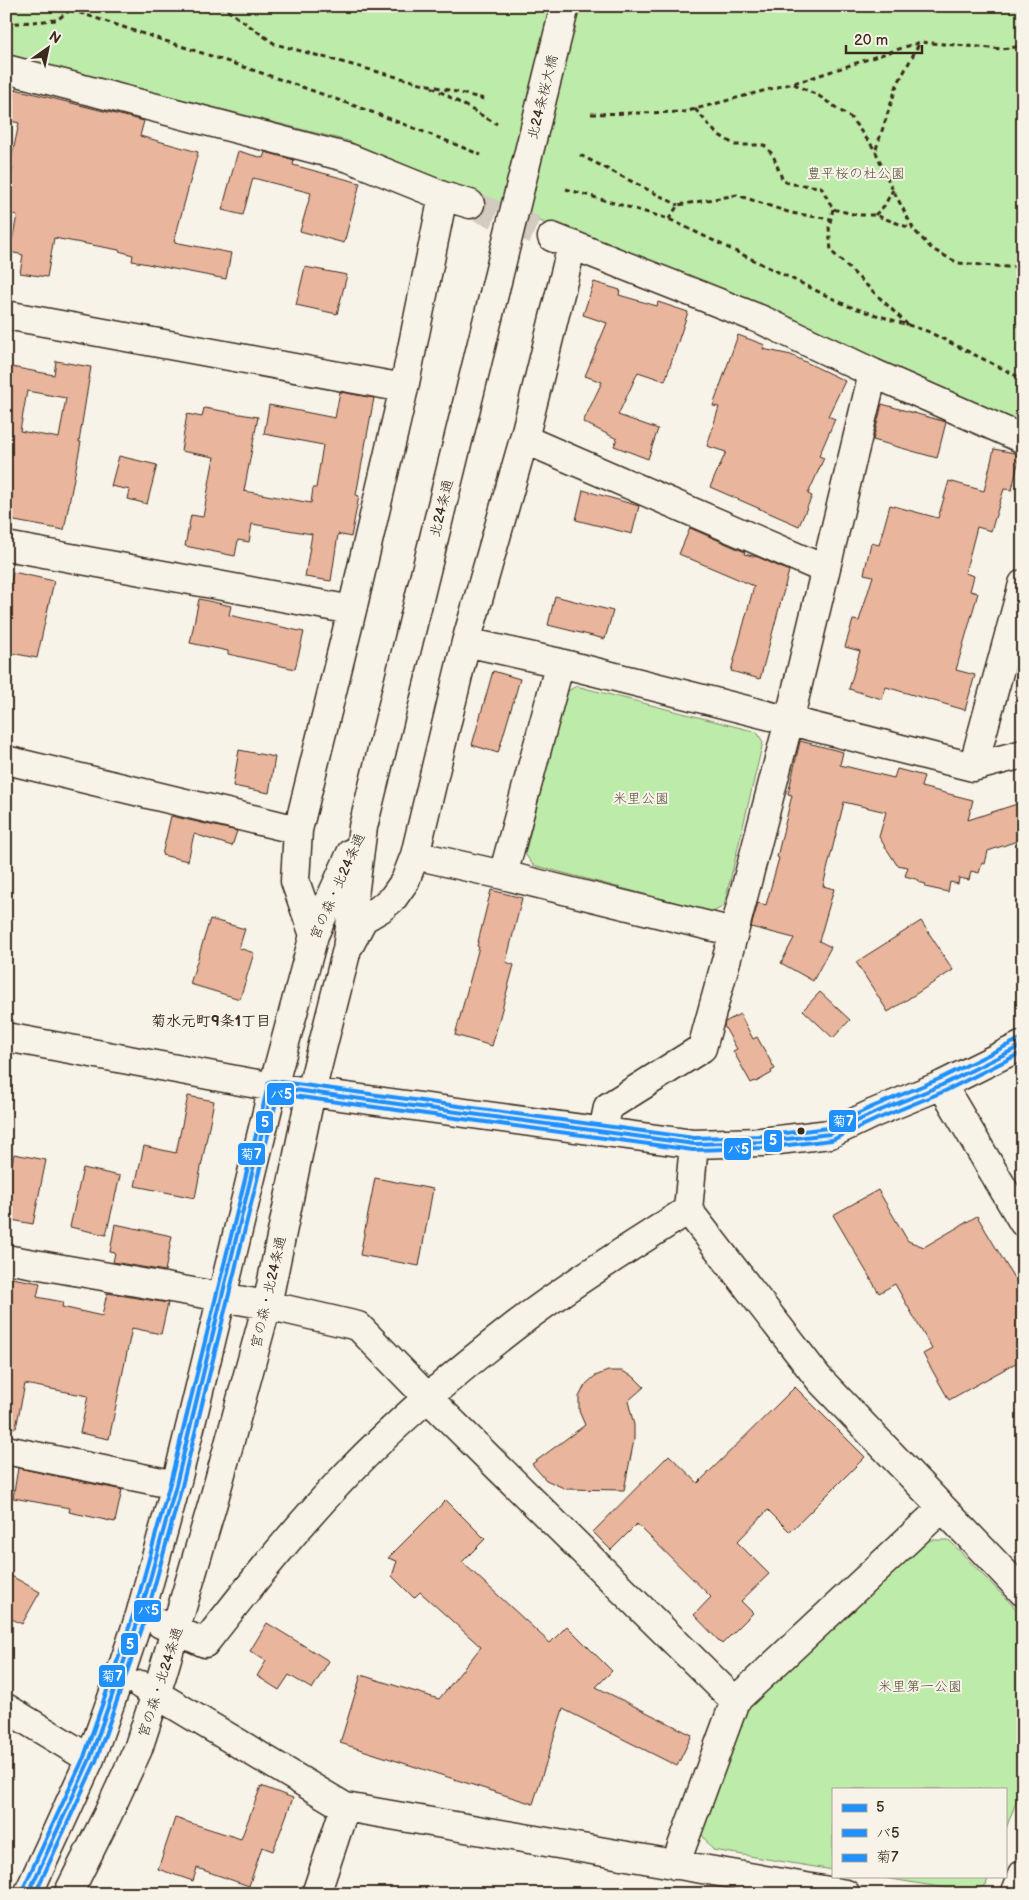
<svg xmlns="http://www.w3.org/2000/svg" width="1029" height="1900" font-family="'Balsamiq Sans','Klee One',sans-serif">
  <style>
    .green { fill: #bdeba9; stroke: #7c8a64 }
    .building { fill: #e9b59c; stroke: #3b2a1e; fill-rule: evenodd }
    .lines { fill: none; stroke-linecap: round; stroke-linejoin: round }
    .minor-tunnel { stroke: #d1cbc0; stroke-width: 28; stroke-dasharray: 28 14; stroke-linecap: butt }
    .minor-casing { stroke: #3b2a1e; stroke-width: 31 }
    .path { stroke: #3b2a1e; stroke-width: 3; stroke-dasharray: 5 4; stroke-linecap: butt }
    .minor { stroke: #f7f3e8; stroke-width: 28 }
    .minor-bridge-casing { stroke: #3b2a1e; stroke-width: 31; stroke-linecap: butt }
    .minor-bridge { stroke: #f7f3e8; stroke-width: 28 }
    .bus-1-casing { stroke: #f7f3e8; stroke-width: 8 }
    .bus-2-casing { stroke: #f7f3e8; stroke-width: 8 }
    .bus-3-casing { stroke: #f7f3e8; stroke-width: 8 }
    .bus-1 { stroke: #1e90ff; stroke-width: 4 }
    .bus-2 { stroke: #1e90ff; stroke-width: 4 }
    .bus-3 { stroke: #1e90ff; stroke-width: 4 }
    .bus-dot { fill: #3b2a1e; stroke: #f7f3e8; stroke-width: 2 }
    .labels { text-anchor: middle; stroke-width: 4; stroke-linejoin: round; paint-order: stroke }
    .street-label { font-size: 14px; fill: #3b2a1e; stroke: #f7f3e8 }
    .park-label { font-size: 14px; fill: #55513a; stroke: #f7f3e8 }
    .neighbourhood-label { font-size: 15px; font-weight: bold; fill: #3b2a1e; stroke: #f7f3e8 }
    .line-badge { stroke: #f7f3e8; stroke-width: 2 }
    .badge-label { font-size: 14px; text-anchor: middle; font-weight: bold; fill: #fff }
  </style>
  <rect width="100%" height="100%" fill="#f7f3e8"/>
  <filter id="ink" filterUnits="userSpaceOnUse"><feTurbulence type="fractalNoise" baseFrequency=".02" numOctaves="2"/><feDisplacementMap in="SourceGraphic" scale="10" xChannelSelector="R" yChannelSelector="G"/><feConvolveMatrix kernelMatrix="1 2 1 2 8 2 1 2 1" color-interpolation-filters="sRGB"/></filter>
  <g filter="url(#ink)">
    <path class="green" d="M6,6H1023V423L348,141L6,55Z
      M576,686L757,732L763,742L724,906L713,912L533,865L525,854L565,693Z
      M928,1540H949L1023,1616V1784L1005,1831V1789H833V1870L713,1850L700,1832L747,1705Z
      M873,1876H989L986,1885L970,1892Z"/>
    <path class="building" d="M15,89L144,121L140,136L198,152L174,242L231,253L226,279L132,261L133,255L119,251V250L54,238L47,277L20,273L23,255L10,252L17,215L6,213L13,167L10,166L19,123L7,120Z
      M238,151L263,158L265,152L294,160L293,165L360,183L344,243L300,231L311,193L253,178L243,215L222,210Z
      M305,267L347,275L337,314L296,305Z
      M594,282L620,290L619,295L657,306L658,302L688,312L665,381L638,372L618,415L658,429L648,459L614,446L617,439L583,422L602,382L585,376L607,323L583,315Z
      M738,335L765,345L763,349L791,355L845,381L828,416L835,419L819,456L824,458L808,494L812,496L799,526L710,487L726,452L707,446L719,407L713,406Z
      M56,361L91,367L79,442H81L64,530L9,520L11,510L6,509V366L54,375ZM27,391L66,398L59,438L20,431Z
      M340,392L374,398L356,495L359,496L351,537L338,534L331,581L305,577L312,534L252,524L249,542L238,540L235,556L185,546L191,515L203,517L214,457L181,451L187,414L202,417L204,408L258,417L244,491L311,503L313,488H316L323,445L264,434L269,405L335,418Z
      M882,404L946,422L937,458L873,440Z
      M994,449L1020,454L1012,490L1004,489L991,531L977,527L965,573L974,576L970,591L978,593L956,670L975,675L965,710L886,687L882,699L849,689L860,651L845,647L853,620L859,621L873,576L864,574L871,543L879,545L890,505L938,518L949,481L984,491Z
      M119,456L157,465L147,504L128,499L130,490L111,486Z
      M583,490L639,506L632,534L576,520Z
      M690,528L745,552L744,554L758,557L789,571L760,679L731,671L754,586L679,554Z
      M13,572L54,581L37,658L6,652V603Z
      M555,596L613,611L605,639L548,625Z
      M199,599L231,606L229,615L304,632L295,669L228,654V651L190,643Z
      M493,671L520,679L498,753L472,745Z
      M800,741L843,752L840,765L894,778L897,769L924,776L921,787L973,800L968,820L1023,802V839L988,851L985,864L982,863L979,873L971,871L969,880L959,878L958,884L950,882L948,892L925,887L926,884L918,882L919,880L905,876L908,867L897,865L879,837L886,812L844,802L823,886L834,889L819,941L831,947L813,981L781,963L794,938L751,927L758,903L766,905L779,858L777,857L792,795L788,794Z
      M239,750L275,757L269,793L233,786Z
      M171,816L237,831L232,846L194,834L188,861L162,855Z
      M491,890L522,898L506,962L514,965L492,1046L455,1035L479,947L477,946Z
      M210,919L245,929L239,948L254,953L240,999L190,984Z
      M921,921L953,970L888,1012L856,962Z
      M820,992L850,1020L833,1038L803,1010Z
      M740,1014L753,1039L757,1037L775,1069L771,1071L772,1073L756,1082L755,1081L751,1083L733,1051L737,1049L724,1026L725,1022Z
      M188,1096L214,1101L195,1198L135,1186L144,1146L176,1153Z
      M14,1154L46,1160L33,1224L6,1219V1192Z
      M83,1168L120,1176L106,1235L70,1227Z
      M375,1178L433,1189L419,1266L360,1255Z
      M878,1190L908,1241L924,1247L977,1216L1023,1293V1359L949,1400L923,1354L932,1349L895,1284L879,1293L833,1215Z
      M115,1224L172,1236L165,1271L113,1262L115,1253L110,1252Z
      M6,1277L40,1283L37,1297L63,1302L62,1307L102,1316L107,1293L168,1303L161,1334L132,1328L109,1439L80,1433L88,1396L25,1384L16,1428L6,1427Z
      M608,1371H622L634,1377L644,1387L628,1401L634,1425V1440L624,1490L566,1489L546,1480L532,1464L585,1425L579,1411V1397L585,1385L595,1376Z
      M795,1387L865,1457L790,1532L768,1510L737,1542L769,1574L741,1601L753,1613L722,1644L694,1615L711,1597L637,1524L611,1550L593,1532L669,1455L698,1483Z
      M18,1468L122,1490L115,1522L69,1512L70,1508L13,1498Z
      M446,1500L485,1539L462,1562L550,1643L567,1626L612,1671L596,1687L692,1735L677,1766L563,1709L533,1804L340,1743L361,1675L439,1699L481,1647L420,1592L414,1598L392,1576L397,1561L388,1558Z
      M6,1573L40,1592L22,1624L6,1616Z
      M267,1623L329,1661L312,1689L289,1675L279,1690L257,1676L266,1661L250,1651Z
      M261,1786L293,1798L273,1851L262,1847L249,1886L197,1868L193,1881L158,1869L175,1818L241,1839Z"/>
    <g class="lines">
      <path class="minor-tunnel" d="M470,204L552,237"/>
      <defs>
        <path id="minor" d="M6,69L349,158L443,196L470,204
          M552,237L762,320L873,373L1023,439
          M6,315L404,388
          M524,439L824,569
          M6,546L352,610
          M466,642L560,663L973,767L1023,754
          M6,760L298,830
          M973,767L1023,584
          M415,855L503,875L734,932
          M503,875L560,663
          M314,935L295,881L298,830L352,610L404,388L443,196
          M350,944L363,919L380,909L393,898L405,881L415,855L466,642L524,439L572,245
          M6,1037L273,1087L694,1144L761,1142L830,1134L874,1113L942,1085L1023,1045
          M942,1085L1023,1222
          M603,1131L608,1107L702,1048L734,932L789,721L873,373
          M694,1144L688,1210L819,1379L1023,1592
          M6,1259L267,1305L358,1326L428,1398L735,1701
          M6,1450L176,1485
          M161,1624L205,1643C251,1584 298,1525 349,1472C400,1419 457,1371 515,1326C570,1284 629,1248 688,1210
          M141,1685L345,1807L846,1894
          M6,1708L90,1759
          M675,1865L735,1701L942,1508
          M28,1894L90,1759L116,1687L140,1615L176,1485L273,1087L314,935L351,853
          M68,1894L107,1816L138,1749L162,1675L214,1499L267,1305L311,1092L347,949L363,827L520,188
          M316,1894L345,1807
          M1015,1894L1023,1874"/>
      </defs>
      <use href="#minor" class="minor-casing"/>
      <path class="path" d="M219,6L227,10L275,44L397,77L488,100
        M71,10C208,55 347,99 481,155
        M6,24L57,20L75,6
        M794,84L819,96L851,118L875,150L890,184L914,230L932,249L958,263L1007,267L1023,266
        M432,87L497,124
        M695,109L716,133L735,145H764L773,155L783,181L792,184L821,187L833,209L857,215H875L913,229
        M591,114L684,112L808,79L920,42L1002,49L1023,46
        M876,149L897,85L920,42
        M580,155L678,205
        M566,189L669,219L848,306L927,331L1023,379
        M833,209L829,227L831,251L908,325
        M875,215L884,206L893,190
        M669,219L678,205L737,195L791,213L831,219"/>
      <use href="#minor" class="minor"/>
      <defs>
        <path id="minor-bridge" d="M520,188L565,6"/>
      </defs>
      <use href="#minor-bridge" class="minor-bridge-casing"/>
      <use href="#minor-bridge" class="minor-bridge"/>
      <defs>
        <path id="bus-1" d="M28,1894L90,1759L140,1615L176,1485L273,1087L694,1144L761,1142L830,1134L874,1113L942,1085L1023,1045"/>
        <path id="bus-2" d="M35,1894L96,1761L146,1617L182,1486L278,1094L693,1150L762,1148L832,1140L877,1119L945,1091L1023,1052"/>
        <path id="bus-3" d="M22,1891L84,1757L134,1613L170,1483L269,1082L274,1081L694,1138L761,1136L828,1128L872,1107L939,1079L1020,1039"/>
      </defs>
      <use href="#bus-1" class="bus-1-casing"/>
      <use href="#bus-2" class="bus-2-casing"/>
      <use href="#bus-3" class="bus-3-casing"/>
      <use href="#bus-1" class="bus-1"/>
      <use href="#bus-2" class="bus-2"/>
      <use href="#bus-3" class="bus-3"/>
    </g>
  </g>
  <circle class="bus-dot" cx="801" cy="1131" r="4.5"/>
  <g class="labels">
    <g class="street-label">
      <text transform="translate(542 97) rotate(-76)" y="5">北24条桜大橋</text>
      <text transform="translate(441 508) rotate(-76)" y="5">北24条通</text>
      <text transform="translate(337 886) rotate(-66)" y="5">宮の森・北24条通</text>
      <text transform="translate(268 1292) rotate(-77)" y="5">宮の森・北24条通</text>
      <text transform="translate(160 1682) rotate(-72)" y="5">宮の森・北24条通</text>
    </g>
    <g class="park-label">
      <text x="856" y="178">豊平桜の杜公園</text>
      <text x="641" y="803">米里公園</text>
      <text x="920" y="1691">米里第一公園</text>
    </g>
    <g class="neighbourhood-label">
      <text x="211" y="1026">菊水元町9条1丁目</text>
    </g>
  </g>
  <g class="line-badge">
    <rect x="266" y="1082" width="29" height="24" rx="5" fill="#1e90ff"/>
    <rect x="828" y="1109" width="29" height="24" rx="5" fill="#1e90ff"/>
    <rect x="255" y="1110" width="19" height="24" rx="5" fill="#1e90ff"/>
    <rect x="763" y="1129" width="20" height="24" rx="5" fill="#1e90ff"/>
    <rect x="723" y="1137" width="29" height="24" rx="5" fill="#1e90ff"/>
    <rect x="237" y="1142" width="29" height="24" rx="5" fill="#1e90ff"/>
    <rect x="133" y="1599" width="29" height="24" rx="5" fill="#1e90ff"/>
    <rect x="120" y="1632" width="19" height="24" rx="5" fill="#1e90ff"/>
    <rect x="98" y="1664" width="28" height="24" rx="5" fill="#1e90ff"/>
  </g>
  <g class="badge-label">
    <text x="281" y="1099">バ5</text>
    <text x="843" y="1126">菊7</text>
    <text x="265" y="1127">5</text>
    <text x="773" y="1145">5</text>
    <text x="738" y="1154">バ5</text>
    <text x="251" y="1159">菊7</text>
    <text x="148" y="1615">バ5</text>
    <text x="130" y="1649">5</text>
    <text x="112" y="1681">菊7</text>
  </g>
  <rect width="1029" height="1900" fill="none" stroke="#f7f3e8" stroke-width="25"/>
  <rect x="12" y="12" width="1004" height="1875" fill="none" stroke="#3b2a1e" stroke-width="2" filter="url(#ink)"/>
  <rect x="832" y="1788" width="175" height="90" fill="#f7f3e8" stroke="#aca397"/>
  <rect x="842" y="1804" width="25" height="8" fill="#1e90ff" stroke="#aca397"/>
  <text x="876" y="1812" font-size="15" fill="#3b2a1e">5</text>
  <rect x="842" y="1829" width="25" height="8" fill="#1e90ff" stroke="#aca397"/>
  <text x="876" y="1838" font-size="15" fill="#3b2a1e">バ5</text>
  <rect x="842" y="1854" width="25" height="8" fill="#1e90ff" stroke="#aca397"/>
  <text x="876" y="1862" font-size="15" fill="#3b2a1e">菊7</text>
  <g transform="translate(48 48) rotate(33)" stroke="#f7f3e8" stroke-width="4" paint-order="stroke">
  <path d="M0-4L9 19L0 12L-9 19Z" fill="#3b2a1e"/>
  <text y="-8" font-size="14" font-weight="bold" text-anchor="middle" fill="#3b2a1e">N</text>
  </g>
  <path d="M846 45v8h76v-8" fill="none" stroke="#3b2a1e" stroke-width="2.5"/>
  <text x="854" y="45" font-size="15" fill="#3b2a1e" stroke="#f7f3e8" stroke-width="4" paint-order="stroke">20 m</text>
</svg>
